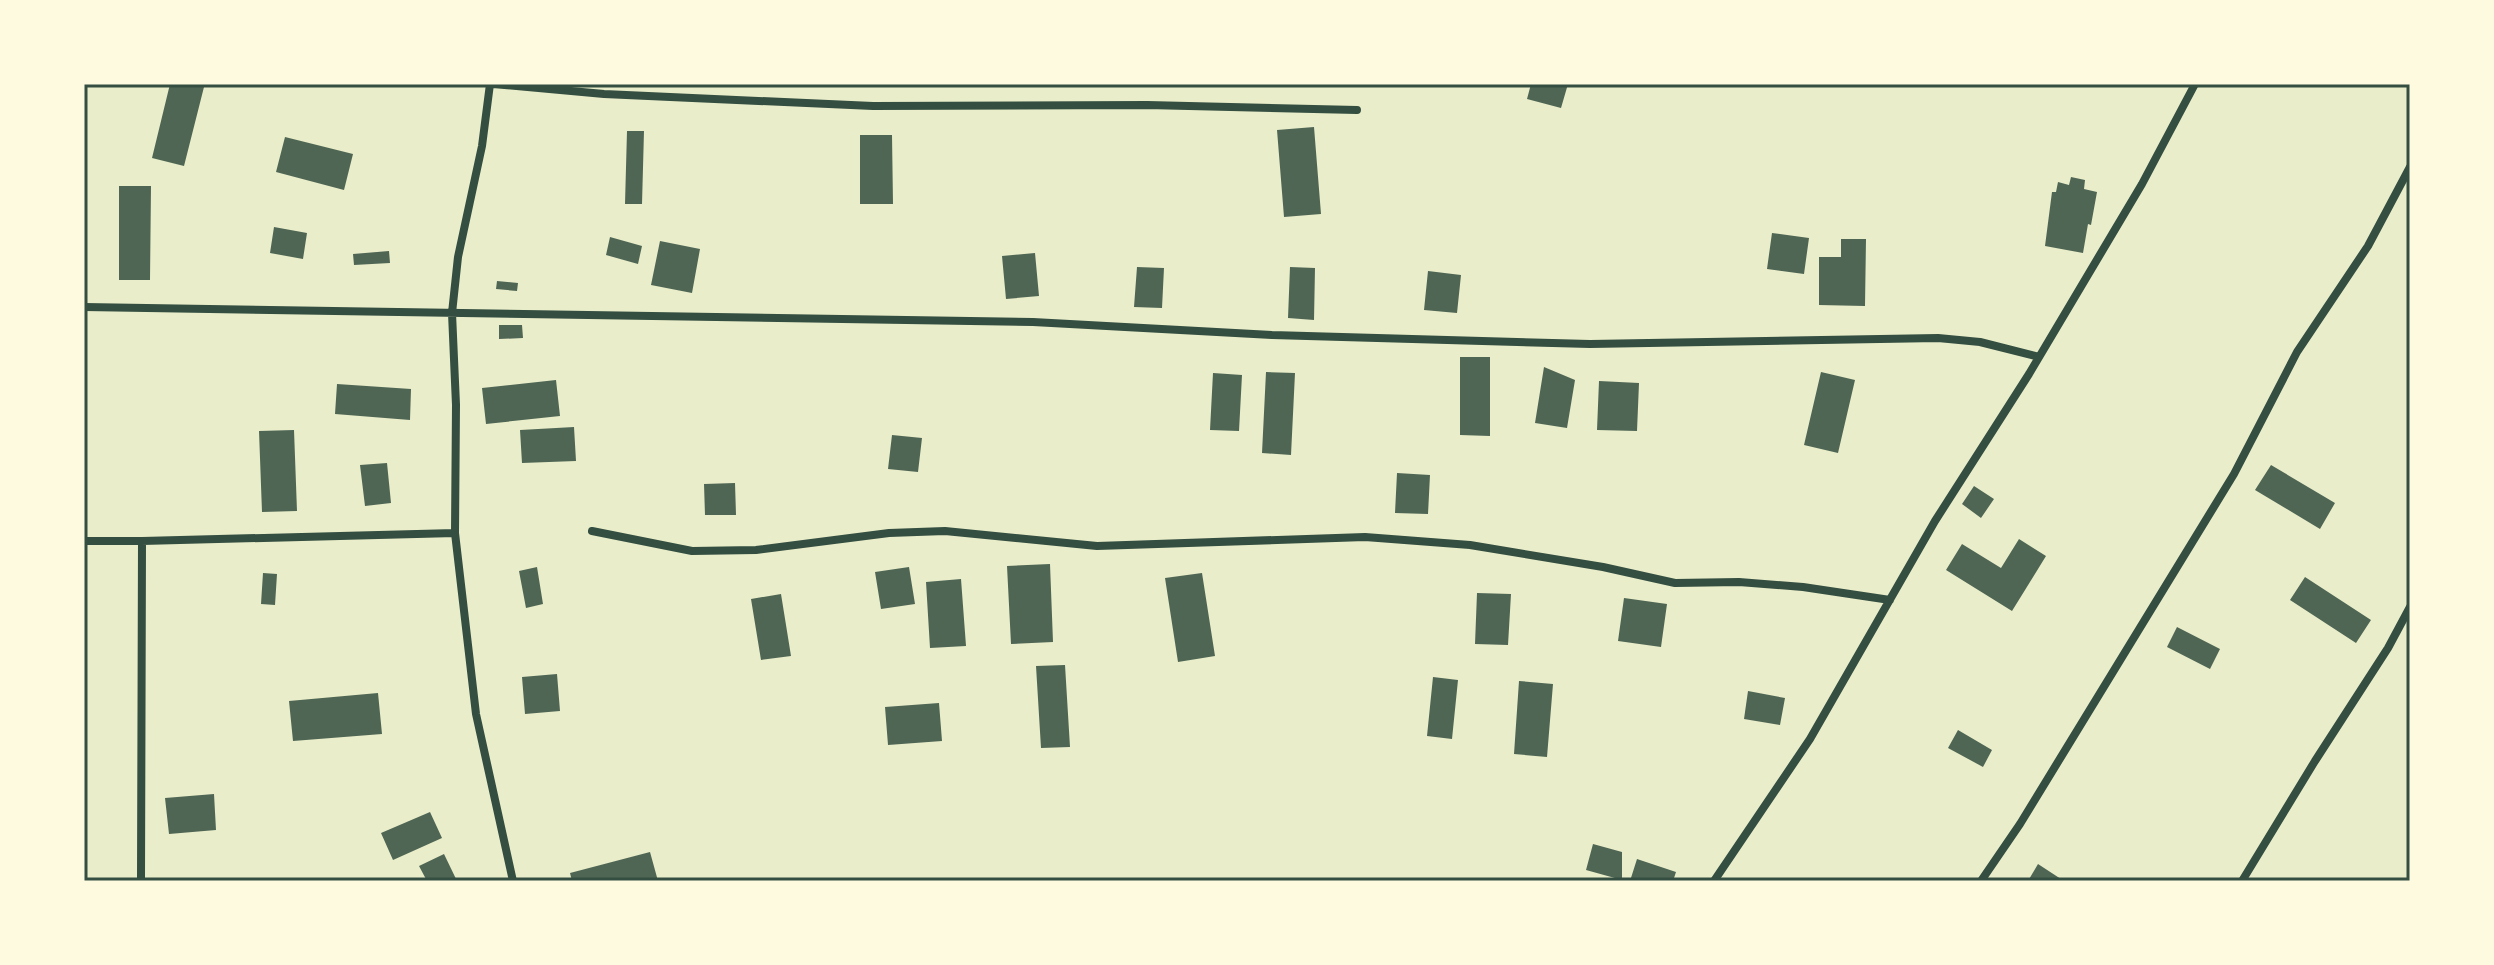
<svg xmlns="http://www.w3.org/2000/svg" width="2494" height="965" font-family="'Titillium Web',sans-serif">
  <style>
    .building { fill: #4f6655 }
    .lines { fill: none; stroke-linecap: round; stroke-linejoin: round }
    .minor { stroke: #344e41; stroke-width: 8 }
    .neatline { fill: none; stroke: #344e41; stroke-width: 3 }
  </style>
  <rect width="100%" height="100%" fill="#e9edc9"/>
  <path class="building" d="M170,84H193L204,87L184,166L152,158Z
    M1531,84H1568L1561,108L1527,99Z
    M1314,127L1321,214L1284,217L1277,130Z
    M627,131H644L642,204H625Z
    M860,135H892L893,204H860Z
    M285,137L353,154L344,190L276,172Z
    M2071,177L2085,180L2084,189L2097,192L2091,225L2088,224L2083,253L2045,246L2052,192H2056L2058,182L2069,185Z
    M119,186H151L150,280H119Z
    M274,227L307,233L303,259L270,253Z
    M1772,233L1809,238L1804,274L1767,269Z
    M610,237L642,246L638,264L606,255Z
    M1841,239H1866L1865,306L1819,305V257H1841Z
    M660,241L700,249L692,293L651,285Z
    M389,251L390,263L354,265L353,254Z
    M1035,253L1039,296L1006,299L1002,256Z
    M1137,267L1164,268L1162,308L1134,307Z
    M1290,267L1315,268L1314,320L1288,318Z
    M1428,271L1461,275L1457,313L1424,310Z
    M497,281L518,283L517,291L496,289Z
    M499,325H522L523,338L499,339Z
    M1460,357H1490V436L1460,435Z
    M1544,367L1575,380L1567,428L1535,423Z
    M1266,372L1295,373L1291,455L1262,453Z
    M1821,372L1855,380L1838,453L1804,445Z
    M1213,373L1242,375L1239,431L1210,430Z
    M556,380L560,416L486,424L482,388Z
    M1599,381L1639,383L1637,431L1597,430Z
    M337,384L411,389L410,420L335,414Z
    M574,427L576,461L522,463L520,430Z
    M294,430L297,511L262,512L259,431Z
    M892,435L922,438L918,472L888,469Z
    M387,463L391,503L365,506L360,465Z
    M2271,465L2335,503L2320,529L2255,490Z
    M1397,473L1430,475L1428,514L1395,513Z
    M735,483L736,515H705L704,484Z
    M1974,486L1994,499L1981,518L1962,504Z
    M2019,539L2046,556L2012,611L1946,570L1962,544L2001,568Z
    M1050,564L1053,642L1011,644L1007,566Z
    M537,567L543,604L526,608L519,571Z
    M909,567L915,604L881,609L875,572Z
    M263,573L277,574L275,605L261,604Z
    M1202,573L1215,656L1178,662L1165,578Z
    M2305,577L2371,620L2356,643L2290,600Z
    M961,579L966,646L930,648L926,582Z
    M1477,593L1511,594L1508,645L1475,644Z
    M781,594L791,656L761,660L751,599Z
    M1624,598L1667,604L1661,647L1618,641Z
    M2177,627L2220,649L2210,669L2167,647Z
    M1065,665L1070,747L1041,748L1036,666Z
    M557,674L560,711L525,714L522,677Z
    M1433,677L1458,680L1452,739L1427,736Z
    M1519,681L1553,684L1547,757L1514,754Z
    M1748,691L1785,698L1780,725L1744,719Z
    M378,693L382,734L293,741L289,701Z
    M939,703L942,741L888,745L885,707Z
    M1958,730L1992,750L1983,767L1948,748Z
    M214,794L216,830L169,834L165,798Z
    M430,812L442,838L393,860L381,833Z
    M1593,844L1622,852V880L1586,870Z
    M650,852L658,881H572L570,873Z
    M444,854L457,881H427L419,866Z
    M1637,859L1676,872L1673,881H1630Z
    M2038,864L2064,881H2028Z"/>
  <g class="lines">
    <path class="minor" d="M490,84L482,146L458,257L452,313L456,405L455,533L476,714L513,881
      M493,84L604,94L873,106L1147,105L1357,110
      M84,307L1033,322L1272,335L1590,344L1938,338L1980,342L2039,357
      M592,531L692,551L756,550L889,533L945,531L1097,546L1365,537L1470,545L1603,567L1675,583L1739,582L1803,587L1890,600
      M84,541H142
      M141,881L142,541L455,533
      M1714,881L1810,739L1935,521L2029,374L2142,184L2195,84
      M1981,881L2020,824L2234,474L2297,352L2368,246L2410,167
      M2242,881L2315,761L2388,648L2410,607"/>
  </g>
  <rect width="2494" height="965" fill="none" stroke="#fefae0" stroke-width="172"/>
  <rect x="86" y="86" width="2322" height="793" class="neatline"/>
</svg>
